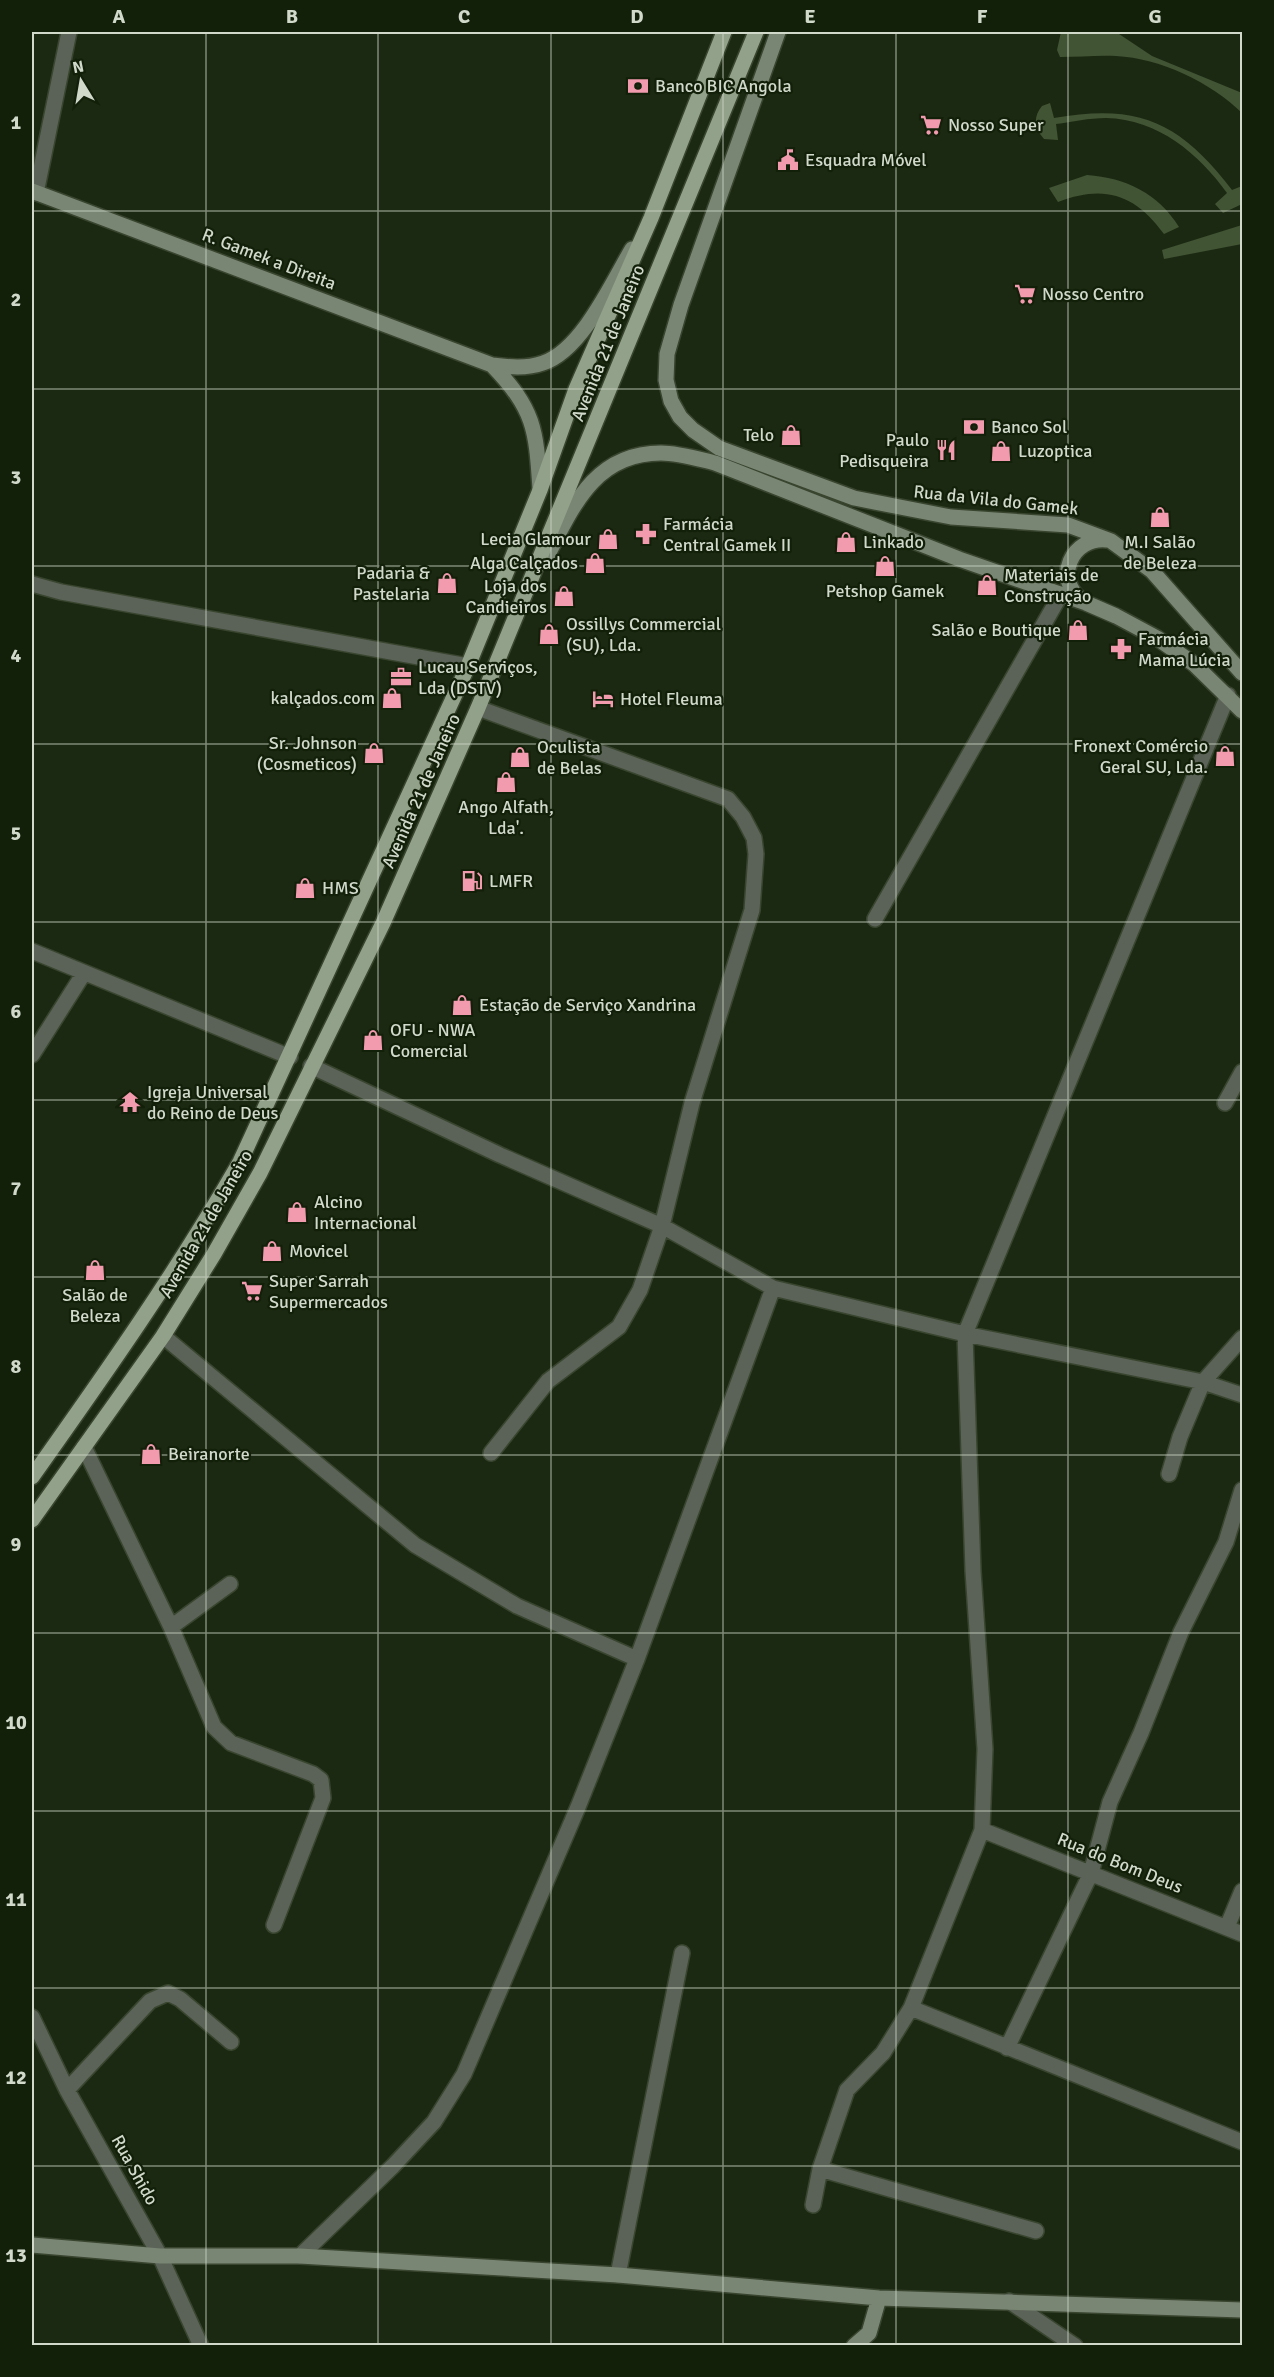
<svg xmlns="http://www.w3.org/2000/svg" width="1274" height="2377" font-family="Signika,sans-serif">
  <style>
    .green { fill: #415434 }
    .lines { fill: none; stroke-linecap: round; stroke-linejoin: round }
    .street-casing { stroke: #39452f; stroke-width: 18 }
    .secondary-casing { stroke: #39452f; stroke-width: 18 }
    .primary-casing { stroke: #39452f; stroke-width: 18 }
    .street { stroke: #5b6257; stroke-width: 15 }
    .secondary { stroke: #7a8674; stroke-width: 15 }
    .primary { stroke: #92a189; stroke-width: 15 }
    .grid { fill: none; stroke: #d0d9ca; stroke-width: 1.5; stroke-opacity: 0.55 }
    .labels { text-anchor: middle; stroke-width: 4.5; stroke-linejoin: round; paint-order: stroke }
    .poi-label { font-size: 18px; fill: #d0d9ca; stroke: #121f09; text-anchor: start }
    .street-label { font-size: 18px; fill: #d0d9ca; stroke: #121f09 }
    .neatline { fill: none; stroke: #d0d9ca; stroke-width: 2 }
    .grid-label { font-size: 20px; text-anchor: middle; font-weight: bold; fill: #d0d9ca }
  </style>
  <rect width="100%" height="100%" fill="#1c2912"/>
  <path class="green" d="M1061,32H1116L1152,56L1242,93V113C1212,83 1160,58 1116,56C1098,55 1079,57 1060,57L1057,50Z
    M1050,103L1054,118C1139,103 1180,122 1232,190L1242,186V204L1223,213L1215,204L1227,193C1199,154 1158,119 1106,118C1089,118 1072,122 1056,124L1058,140L1044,139C1034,128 1033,117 1042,106Z
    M1087,175C1126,178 1158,193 1179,227L1164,234C1135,194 1104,184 1058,202L1049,188Z
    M1242,225V244L1164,259L1162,250Z"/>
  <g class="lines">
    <defs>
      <path id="street" d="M36,193L69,32
        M32,584L61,592L468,666
        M478,708L728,799L743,817L754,838L756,854L752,910L692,1103L662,1226L640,1290L619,1327L548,1381L491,1453
        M875,919L1061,594
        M32,951L290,1057
        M32,1055L84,973
        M311,1066L500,1155L662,1226L773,1288L965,1334L1203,1382L1242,1395
        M1225,1103L1242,1072
        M163,1336L415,1545L517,1606L637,1659
        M84,1447L171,1627L214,1727L231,1743L313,1774L321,1780L323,1798L274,1925
        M1169,1474L1180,1437L1203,1382L1242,1338
        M171,1627L230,1584
        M982,1830L1242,1934
        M1227,1927L1242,1891
        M911,2008L1242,2142
        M32,2017L67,2090L160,2256L201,2346
        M1007,2048L1091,1873L1110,1802L1141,1733L1181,1632L1226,1542L1242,1490
        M67,2090L150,2001L168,1993L180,1999L231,2042
        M820,2169L1036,2231
        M813,2205L820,2169L847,2090L883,2053L911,2008L982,1830L985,1749L973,1571L965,1334L1228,695
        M300,2256L393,2166L434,2122L464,2074L578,1807L637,1659L773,1288
        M618,2275L682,1953
        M1009,2301L1075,2346"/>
      <path id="secondary" d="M778,32L681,305L667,354L666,380L671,401L680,417L693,430L719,448L854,498L951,517L1068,525L1111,541L1152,571L1242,673
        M32,191L492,365C509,367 526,369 543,363C582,350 612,283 632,249
        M492,365C535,410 536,429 540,489
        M544,562C571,511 592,453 661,453C679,453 698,459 715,463L959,559L1086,603L1116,616L1157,638L1194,664L1242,711
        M1083,601C1052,580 1072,536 1107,540
        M32,2245L160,2256H300L618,2275L879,2298L1242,2310
        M854,2346L869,2333L879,2298"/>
      <path id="primary" d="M32,1477C105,1374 177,1272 240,1162L468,666L540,490L576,389L651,218L724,32
        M32,1520L163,1336L214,1254L260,1173L383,923L478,708L756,32"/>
    </defs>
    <use href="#street" class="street-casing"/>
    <use href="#secondary" class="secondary-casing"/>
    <use href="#primary" class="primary-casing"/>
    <use href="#street" class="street"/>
    <use href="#secondary" class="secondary"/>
    <use href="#primary" class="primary"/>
  </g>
  <path class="grid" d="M206,32V2346M378,32V2346M551,32V2346M723,32V2346M896,32V2346M1068,32V2346M32,211H1242M32,389H1242M32,566H1242M32,744H1242M32,922H1242M32,1100H1242M32,1277H1242M32,1455H1242M32,1633H1242M32,1811H1242M32,1988H1242M32,2166H1242"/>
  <defs>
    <symbol id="bank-bare" viewBox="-9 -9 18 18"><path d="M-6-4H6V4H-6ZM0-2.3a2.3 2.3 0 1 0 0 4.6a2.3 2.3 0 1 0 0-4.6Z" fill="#f29aae" stroke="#121f09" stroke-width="2.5" paint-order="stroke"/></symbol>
    <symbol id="supermarket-bare" viewBox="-9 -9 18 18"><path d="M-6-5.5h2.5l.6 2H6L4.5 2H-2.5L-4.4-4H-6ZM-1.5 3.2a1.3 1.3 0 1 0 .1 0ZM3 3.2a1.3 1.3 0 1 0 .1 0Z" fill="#f29aae" stroke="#121f09" stroke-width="2.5" paint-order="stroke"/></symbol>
    <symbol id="civic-bare" viewBox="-9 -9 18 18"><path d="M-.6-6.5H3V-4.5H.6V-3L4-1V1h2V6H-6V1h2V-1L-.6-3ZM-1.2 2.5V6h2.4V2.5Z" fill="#f29aae" stroke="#121f09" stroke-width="2.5" paint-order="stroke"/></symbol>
    <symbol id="shop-bare" viewBox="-9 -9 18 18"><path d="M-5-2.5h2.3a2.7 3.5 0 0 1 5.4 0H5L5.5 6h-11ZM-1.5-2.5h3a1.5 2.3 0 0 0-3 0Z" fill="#f29aae" stroke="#121f09" stroke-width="2.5" paint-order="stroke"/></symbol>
    <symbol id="restaurant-bare" viewBox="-9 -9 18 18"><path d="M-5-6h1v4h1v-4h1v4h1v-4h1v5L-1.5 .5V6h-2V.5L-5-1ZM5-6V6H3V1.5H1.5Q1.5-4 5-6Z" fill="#f29aae" stroke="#121f09" stroke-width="2.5" paint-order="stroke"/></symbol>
    <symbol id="pharmacy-bare" viewBox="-9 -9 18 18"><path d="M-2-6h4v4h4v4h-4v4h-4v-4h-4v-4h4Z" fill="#f29aae" stroke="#121f09" stroke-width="2.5" paint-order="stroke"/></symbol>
    <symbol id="office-bare" viewBox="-9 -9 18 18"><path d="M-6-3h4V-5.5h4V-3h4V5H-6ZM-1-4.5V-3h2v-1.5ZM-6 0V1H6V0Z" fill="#f29aae" stroke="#121f09" stroke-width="2.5" paint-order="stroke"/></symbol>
    <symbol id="hotel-bare" viewBox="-9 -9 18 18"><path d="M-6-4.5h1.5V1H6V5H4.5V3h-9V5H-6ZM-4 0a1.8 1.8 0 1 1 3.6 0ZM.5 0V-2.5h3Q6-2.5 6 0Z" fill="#f29aae" stroke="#121f09" stroke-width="2.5" paint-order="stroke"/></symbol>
    <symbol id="fuel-bare" viewBox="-9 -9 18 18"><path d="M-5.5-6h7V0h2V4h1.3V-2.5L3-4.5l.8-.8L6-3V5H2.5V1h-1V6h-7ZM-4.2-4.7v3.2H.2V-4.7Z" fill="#f29aae" stroke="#121f09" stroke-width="2.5" paint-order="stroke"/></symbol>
    <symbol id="temple-bare" viewBox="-9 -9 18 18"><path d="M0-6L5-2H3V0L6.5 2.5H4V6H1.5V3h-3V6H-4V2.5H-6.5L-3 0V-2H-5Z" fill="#f29aae" stroke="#121f09" stroke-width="2.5" paint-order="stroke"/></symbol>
  </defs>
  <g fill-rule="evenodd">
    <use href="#bank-bare" x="623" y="71" width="30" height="30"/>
    <use href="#supermarket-bare" x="916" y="110" width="30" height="30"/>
    <use href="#civic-bare" x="773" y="145" width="30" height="30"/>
    <use href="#supermarket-bare" x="1010" y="279" width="30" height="30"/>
    <use href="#bank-bare" x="959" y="412" width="30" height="30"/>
    <use href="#shop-bare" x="776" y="420" width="30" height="30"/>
    <use href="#restaurant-bare" x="931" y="435" width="30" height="30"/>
    <use href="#shop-bare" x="986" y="436" width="30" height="30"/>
    <use href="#shop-bare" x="1145" y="502" width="30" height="30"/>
    <use href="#pharmacy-bare" x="631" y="519" width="30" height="30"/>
    <use href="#shop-bare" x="593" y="524" width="30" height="30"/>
    <use href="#shop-bare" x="831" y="527" width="30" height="30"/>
    <use href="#shop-bare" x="580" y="548" width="30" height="30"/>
    <use href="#shop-bare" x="870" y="551" width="30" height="30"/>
    <use href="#shop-bare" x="432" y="568" width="30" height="30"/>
    <use href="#shop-bare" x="972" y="570" width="30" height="30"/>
    <use href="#shop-bare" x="549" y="581" width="30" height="30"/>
    <use href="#shop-bare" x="1063" y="615" width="30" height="30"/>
    <use href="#shop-bare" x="534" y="619" width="30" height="30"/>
    <use href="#pharmacy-bare" x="1106" y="634" width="30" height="30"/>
    <use href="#office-bare" x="386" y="662" width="30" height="30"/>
    <use href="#shop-bare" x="377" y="683" width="30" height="30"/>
    <use href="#hotel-bare" x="588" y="684" width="30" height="30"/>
    <use href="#shop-bare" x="359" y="738" width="30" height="30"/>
    <use href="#shop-bare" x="1210" y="741" width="30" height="30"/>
    <use href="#shop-bare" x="505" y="742" width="30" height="30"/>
    <use href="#shop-bare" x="491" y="767" width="30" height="30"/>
    <use href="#fuel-bare" x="457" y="866" width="30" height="30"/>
    <use href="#shop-bare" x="290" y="873" width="30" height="30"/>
    <use href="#shop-bare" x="447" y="990" width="30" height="30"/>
    <use href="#shop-bare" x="358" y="1025" width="30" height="30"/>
    <use href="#temple-bare" x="115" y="1087" width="30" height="30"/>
    <use href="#shop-bare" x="282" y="1197" width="30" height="30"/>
    <use href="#shop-bare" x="257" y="1236" width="30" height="30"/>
    <use href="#shop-bare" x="80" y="1255" width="30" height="30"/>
    <use href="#supermarket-bare" x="237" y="1276" width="30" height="30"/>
    <use href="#shop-bare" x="136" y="1439" width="30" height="30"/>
  </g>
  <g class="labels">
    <g class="poi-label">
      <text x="655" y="92">Banco BIC Angola</text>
      <text x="948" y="131">Nosso Super</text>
      <text x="805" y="166">Esquadra Móvel</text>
      <text x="1042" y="300">Nosso Centro</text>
      <text x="991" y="433">Banco Sol</text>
      <text x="774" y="441" text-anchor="end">Telo</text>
      <text x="929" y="446" text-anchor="end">Paulo<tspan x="929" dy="21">Pedisqueira</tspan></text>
      <text x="1018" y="457">Luzoptica</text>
      <text x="663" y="530">Farmácia<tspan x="663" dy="21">Central Gamek II</tspan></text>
      <text x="591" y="545" text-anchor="end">Lecia Glamour</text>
      <text x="863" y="548">Linkado</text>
      <text x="1160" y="548" text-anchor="middle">M.I Salão<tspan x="1160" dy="21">de Beleza</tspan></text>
      <text x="578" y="569" text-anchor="end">Alga Calçados</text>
      <text x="430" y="579" text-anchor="end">Padaria &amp;<tspan x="430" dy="21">Pastelaria</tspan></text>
      <text x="1004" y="581">Materiais de<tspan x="1004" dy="21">Construção</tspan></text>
      <text x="547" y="592" text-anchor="end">Loja dos<tspan x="547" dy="21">Candieiros</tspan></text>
      <text x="885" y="597" text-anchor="middle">Petshop Gamek</text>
      <text x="566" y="630">Ossillys Commercial<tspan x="566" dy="21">(SU), Lda.</tspan></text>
      <text x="1061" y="636" text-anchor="end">Salão e Boutique</text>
      <text x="1138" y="645">Farmácia<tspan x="1138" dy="21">Mama Lúcia</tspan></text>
      <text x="418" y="673">Lucau Serviços,<tspan x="418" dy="21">Lda (DSTV)</tspan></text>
      <text x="375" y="704" text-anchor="end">kalçados.com</text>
      <text x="620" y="705">Hotel Fleuma</text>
      <text x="357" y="749" text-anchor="end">Sr. Johnson<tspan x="357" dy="21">(Cosmeticos)</tspan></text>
      <text x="1208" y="752" text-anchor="end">Fronext Comércio<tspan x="1208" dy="21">Geral SU, Lda.</tspan></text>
      <text x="537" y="753">Oculista<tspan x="537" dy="21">de Belas</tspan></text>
      <text x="506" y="813" text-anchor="middle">Ango Alfath,<tspan x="506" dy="21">Lda'.</tspan></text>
      <text x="489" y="887">LMFR</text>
      <text x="322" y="894">HMS</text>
      <text x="479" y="1011">Estação de Serviço Xandrina</text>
      <text x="390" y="1036">OFU - NWA<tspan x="390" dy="21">Comercial</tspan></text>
      <text x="147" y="1098">Igreja Universal<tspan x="147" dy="21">do Reino de Deus</tspan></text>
      <text x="314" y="1208">Alcino<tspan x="314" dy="21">Internacional</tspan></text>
      <text x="289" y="1257">Movicel</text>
      <text x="269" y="1287">Super Sarrah<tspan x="269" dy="21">Supermercados</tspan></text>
      <text x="95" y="1301" text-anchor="middle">Salão de<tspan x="95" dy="21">Beleza</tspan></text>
      <text x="168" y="1460">Beiranorte</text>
    </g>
    <g class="street-label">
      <text transform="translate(269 259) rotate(21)" y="6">R. Gamek a Direita</text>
      <text transform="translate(608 343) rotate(-68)" y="6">Avenida 21 de Janeiro</text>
      <text transform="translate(996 500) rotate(6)" y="6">Rua da Vila do Gamek</text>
      <text transform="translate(421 791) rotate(-66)" y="6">Avenida 21 de Janeiro</text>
      <text transform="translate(206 1224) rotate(-60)" y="6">Avenida 21 de Janeiro</text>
      <text transform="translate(1120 1863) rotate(22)" y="6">Rua do Bom Deus</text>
      <text transform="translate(135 2170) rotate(61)" y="6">Rua Shido</text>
    </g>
  </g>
  <rect width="1274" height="2377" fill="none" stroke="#121f09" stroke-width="66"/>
  <g transform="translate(81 81) rotate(349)" stroke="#121f09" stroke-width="4.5" paint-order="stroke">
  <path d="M0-4.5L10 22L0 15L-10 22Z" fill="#d0d9ca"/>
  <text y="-9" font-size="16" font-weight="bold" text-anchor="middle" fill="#d0d9ca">N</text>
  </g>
  <rect x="33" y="33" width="1208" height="2311" class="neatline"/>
  <g class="grid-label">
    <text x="119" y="23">A</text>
    <text x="292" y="23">B</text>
    <text x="464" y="23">C</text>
    <text x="637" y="23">D</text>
    <text x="810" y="23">E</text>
    <text x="982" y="23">F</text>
    <text x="1155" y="23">G</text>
    <text x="16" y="129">1</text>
    <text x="16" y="306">2</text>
    <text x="16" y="484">3</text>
    <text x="16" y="662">4</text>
    <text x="16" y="840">5</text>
    <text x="16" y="1018">6</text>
    <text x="16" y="1195">7</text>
    <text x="16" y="1373">8</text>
    <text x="16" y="1551">9</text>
    <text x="16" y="1729">10</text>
    <text x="16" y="1906">11</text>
    <text x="16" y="2084">12</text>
    <text x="16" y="2262">13</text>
  </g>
</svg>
